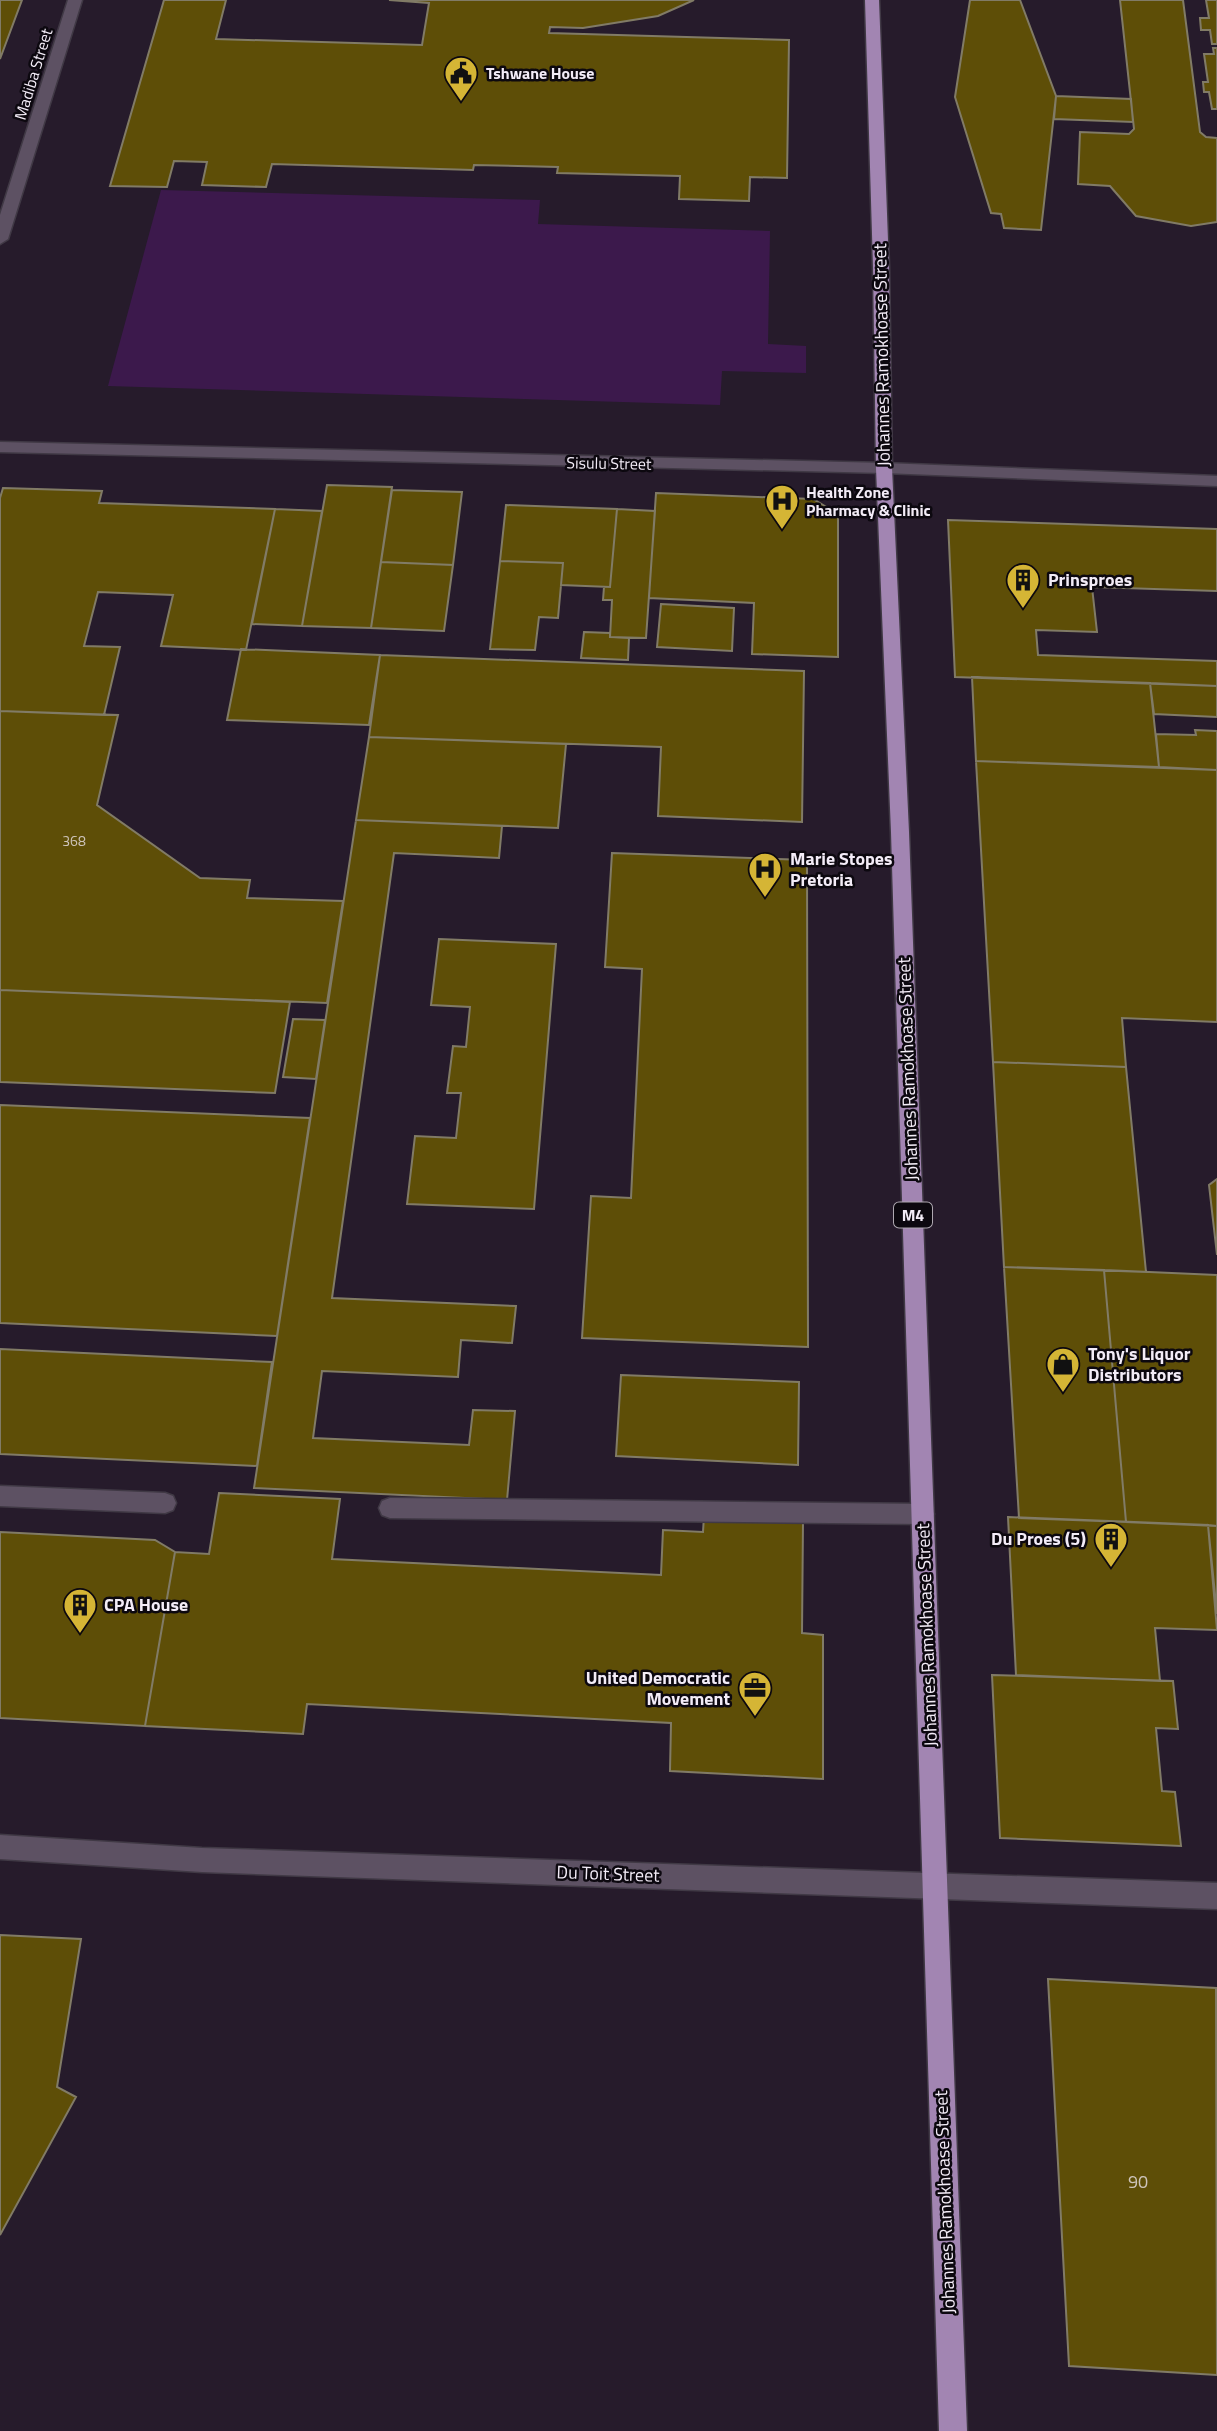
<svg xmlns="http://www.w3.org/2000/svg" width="1217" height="2431" font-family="'Titillium Web',sans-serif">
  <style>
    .green { fill: #3c194c }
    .building { fill: #5e4e07; stroke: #817b66; stroke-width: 2 }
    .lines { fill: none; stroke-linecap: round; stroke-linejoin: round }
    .minor-casing { stroke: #403945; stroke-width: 3 }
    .major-casing { stroke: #403945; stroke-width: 3 }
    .minor { fill: #5d5163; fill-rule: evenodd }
    .major { fill: #a285b2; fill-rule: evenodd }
    .labels { text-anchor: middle; stroke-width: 5; stroke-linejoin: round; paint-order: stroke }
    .number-label { font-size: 14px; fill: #cec4bb }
    .far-poi-label { font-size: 16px; font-weight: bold; fill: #f3ecf7; stroke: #0c080f; text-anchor: start }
    .far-street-label { font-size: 16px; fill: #f3ecf7; stroke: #0c080f }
    .shield { fill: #0c080f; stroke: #aea8b1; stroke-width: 2 }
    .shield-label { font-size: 16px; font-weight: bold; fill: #f3ecf7 }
    .street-label { font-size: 18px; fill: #f3ecf7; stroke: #0c080f }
    .poi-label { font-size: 18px; font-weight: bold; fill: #f3ecf7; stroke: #0c080f; text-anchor: start }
    .near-number-label { font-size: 18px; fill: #cec4bb }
  </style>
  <rect width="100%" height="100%" fill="#261b2b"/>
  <path class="green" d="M161,190L540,200L538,224L770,231L768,344L806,346V373L722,371L720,405L108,386Z"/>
  <path class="building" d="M0,0H22L0,59Z
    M164,0H226L216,39L422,45L429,3L389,0H694L658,16L583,28L550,27L549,33L789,40L787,178L750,177L749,201L679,199L680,176L557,173L558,167L474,165L473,170L272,164L266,187L202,185L207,162L174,161L167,187L110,186Z
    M970,0H1020L1056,96L1041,230L1004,228L1001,214L991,213L955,97Z
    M1120,0H1183L1200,132L1206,137L1217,138V222L1191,226L1136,216L1110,186L1078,184L1080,132L1129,134L1134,129Z
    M1206,0H1217V44H1212L1210,30H1201L1200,18H1209Z
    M1213,48H1217V109H1212L1209,92H1204L1203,82H1208L1204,54H1214Z
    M1056,96L1131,99L1133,122L1054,119Z
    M327,485L392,487L371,628L302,626Z
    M3,488L102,491L99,503L275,509L246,650L161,646L173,595L98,592L84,646L120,647L104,715L0,711V498Z
    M392,490L462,492L453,565L381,562Z
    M656,493L813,499L838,514V657L752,654L754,603L649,598Z
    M506,505L617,509L610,587L561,585L563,563L500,561Z
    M275,509L322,511L302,626L252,624Z
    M617,509L655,511L646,638L610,637L612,600H603L604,587H610Z
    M948,520L1217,529V591L1092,587L1097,632L1036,630L1038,655L1217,661V686L955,677Z
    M500,561L563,563L558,618L539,617L535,650L490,649Z
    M381,562L453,565L444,631L371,628Z
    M661,604L734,608L732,651L657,647Z
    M584,632L610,633V637L629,638L628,660L581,658Z
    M241,649L380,655L369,725L227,720Z
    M380,655L804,671L802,822L658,816L661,747L369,737Z
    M972,677L1150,683L1159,767L976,761Z
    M1150,683L1217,686V717L1154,714Z
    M0,711L118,715L97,805L200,878L250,880L247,898L343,901L327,1003L0,990Z
    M1195,730L1217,731V770L1159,767L1156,734L1196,735Z
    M369,737L566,744L558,828L356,820Z
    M976,761L1217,770V1022L1122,1018L1126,1067L993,1062Z
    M356,820L502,826L499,858L394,853L332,1298L516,1306L512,1343L461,1340L458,1377L322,1371L313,1438L469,1445L473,1410L515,1411L507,1500L254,1488Z
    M612,853L807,860L808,1347L582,1338L591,1196L631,1198L642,969L605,967Z
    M439,939L556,944L534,1209L407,1204L415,1136L456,1138L461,1093H447L453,1046L466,1047L470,1007L431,1005Z
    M0,990L290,1002L275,1093L0,1082Z
    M293,1019L325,1020L316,1079L283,1077Z
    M993,1062L1126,1067L1146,1272L1004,1267Z
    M0,1105L310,1118L277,1336L0,1323Z
    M1217,1179V1255L1209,1185Z
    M1004,1267L1104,1270L1126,1522L1019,1518Z
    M1104,1270L1217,1275V1526L1126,1522Z
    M0,1349L272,1362L257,1466L0,1454Z
    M621,1375L799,1382L798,1465L616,1456Z
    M219,1493L340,1499L332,1559L661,1575L663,1530L703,1532L704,1516L803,1521L802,1633L823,1635V1779L670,1771L671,1723L307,1704L303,1734L145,1726L175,1552L209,1554Z
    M1008,1517L1208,1525L1217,1630L1155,1628L1160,1681L1016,1675Z
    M1208,1525L1217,1526V1614Z
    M0,1532L155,1540L175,1552L145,1726L0,1718Z
    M992,1675L1173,1681L1178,1729L1156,1728L1162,1791L1175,1792L1181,1846L1000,1838Z
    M0,1935L81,1939L57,2087L76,2097L0,2235Z
    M1048,1979L1216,1988L1217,2375L1069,2366Z"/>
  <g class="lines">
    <defs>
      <path id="minor" d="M68,0H82L8,239L0,244V215Z
        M0,442L884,463L1217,476V486L884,473L0,452Z
        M0,1486L165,1493L173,1496L176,1503L173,1510L165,1513L0,1506Z
        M390,1498L923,1504L931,1507L934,1514L931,1521L923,1524L390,1518L382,1515L379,1508L382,1501Z
        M0,1835L202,1848L1217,1883V1909L202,1872L0,1859Z"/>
      <path id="major" d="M865,0H879L889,267L892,468L909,832L967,2431H939L891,832L876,468L873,267Z"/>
    </defs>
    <use href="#minor" class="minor-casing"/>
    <use href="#major" class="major-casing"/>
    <use href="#minor" class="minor"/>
    <use href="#major" class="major"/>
  </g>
  <defs>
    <symbol id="civic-pin" viewBox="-11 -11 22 30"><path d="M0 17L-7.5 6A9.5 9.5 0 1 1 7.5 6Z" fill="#d5b535" stroke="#0c080f"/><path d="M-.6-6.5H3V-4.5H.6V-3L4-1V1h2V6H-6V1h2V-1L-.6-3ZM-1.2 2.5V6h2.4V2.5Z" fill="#111"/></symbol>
    <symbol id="hospital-pin" viewBox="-11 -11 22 30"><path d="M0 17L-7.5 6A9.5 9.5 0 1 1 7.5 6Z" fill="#d5b535" stroke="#0c080f"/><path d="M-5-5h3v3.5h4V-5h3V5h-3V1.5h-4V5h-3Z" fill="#111"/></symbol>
    <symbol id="building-pin" viewBox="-11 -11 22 30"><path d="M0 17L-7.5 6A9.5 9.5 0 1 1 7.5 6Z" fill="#d5b535" stroke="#0c080f"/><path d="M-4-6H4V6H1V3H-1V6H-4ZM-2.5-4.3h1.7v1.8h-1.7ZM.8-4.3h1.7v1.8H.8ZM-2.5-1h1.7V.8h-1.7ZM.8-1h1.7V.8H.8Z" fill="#111"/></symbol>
    <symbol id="shop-pin" viewBox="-11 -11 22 30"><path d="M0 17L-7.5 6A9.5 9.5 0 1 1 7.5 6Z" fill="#d5b535" stroke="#0c080f"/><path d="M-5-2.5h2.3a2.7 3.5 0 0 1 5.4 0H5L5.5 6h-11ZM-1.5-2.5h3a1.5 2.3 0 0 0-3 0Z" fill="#111"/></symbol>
    <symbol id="office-pin" viewBox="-11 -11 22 30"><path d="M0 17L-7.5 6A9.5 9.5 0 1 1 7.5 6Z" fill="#d5b535" stroke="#0c080f"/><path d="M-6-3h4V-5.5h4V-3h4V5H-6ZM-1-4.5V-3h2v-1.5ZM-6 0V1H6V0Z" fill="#111"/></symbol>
  </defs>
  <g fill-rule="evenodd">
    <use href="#civic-pin" x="442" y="54" width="38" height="52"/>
    <use href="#hospital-pin" x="763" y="482" width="38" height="52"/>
    <use href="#building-pin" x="1004" y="561" width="38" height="52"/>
    <use href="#hospital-pin" x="746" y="850" width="38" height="52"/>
    <use href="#shop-pin" x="1044" y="1345" width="38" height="52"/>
    <use href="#building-pin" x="1092" y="1520" width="38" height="52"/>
    <use href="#building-pin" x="61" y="1586" width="38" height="52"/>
    <use href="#office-pin" x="736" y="1669" width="38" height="52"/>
  </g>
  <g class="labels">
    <g class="number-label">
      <text x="74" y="846">368</text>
    </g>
    <g class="far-poi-label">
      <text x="486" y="79">Tshwane House</text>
      <text x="806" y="498">Health Zone<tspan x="806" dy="18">Pharmacy &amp; Clinic</tspan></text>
    </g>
    <g class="far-street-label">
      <text transform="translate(33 74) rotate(-73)" y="6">Madiba Street</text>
      <text transform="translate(609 463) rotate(1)" y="6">Sisulu Street</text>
    </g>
    <rect class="shield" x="894" y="1202.5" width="38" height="25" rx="5"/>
    <g class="shield-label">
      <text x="913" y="1221">M4</text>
    </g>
    <g class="street-label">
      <text transform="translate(882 355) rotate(-91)" y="6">Johannes Ramokhoase Street</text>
      <text transform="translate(908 1069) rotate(-92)" y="6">Johannes Ramokhoase Street</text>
      <text transform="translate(927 1635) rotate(-92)" y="6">Johannes Ramokhoase Street</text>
      <text transform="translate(608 1874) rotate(2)" y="6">Du Toit Street</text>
      <text transform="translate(945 2202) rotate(-92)" y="6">Johannes Ramokhoase Street</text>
    </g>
    <g class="poi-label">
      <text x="1048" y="586">Prinsproes</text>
      <text x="790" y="865">Marie Stopes<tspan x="790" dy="21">Pretoria</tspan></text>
      <text x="1088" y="1360">Tony's Liquor<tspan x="1088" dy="21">Distributors</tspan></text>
      <text x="1086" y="1545" text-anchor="end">Du Proes (5)</text>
      <text x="104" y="1611">CPA House</text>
      <text x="730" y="1684" text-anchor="end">United Democratic<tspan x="730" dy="21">Movement</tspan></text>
    </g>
    <g class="near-number-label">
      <text x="1138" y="2188">90</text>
    </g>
  </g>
</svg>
